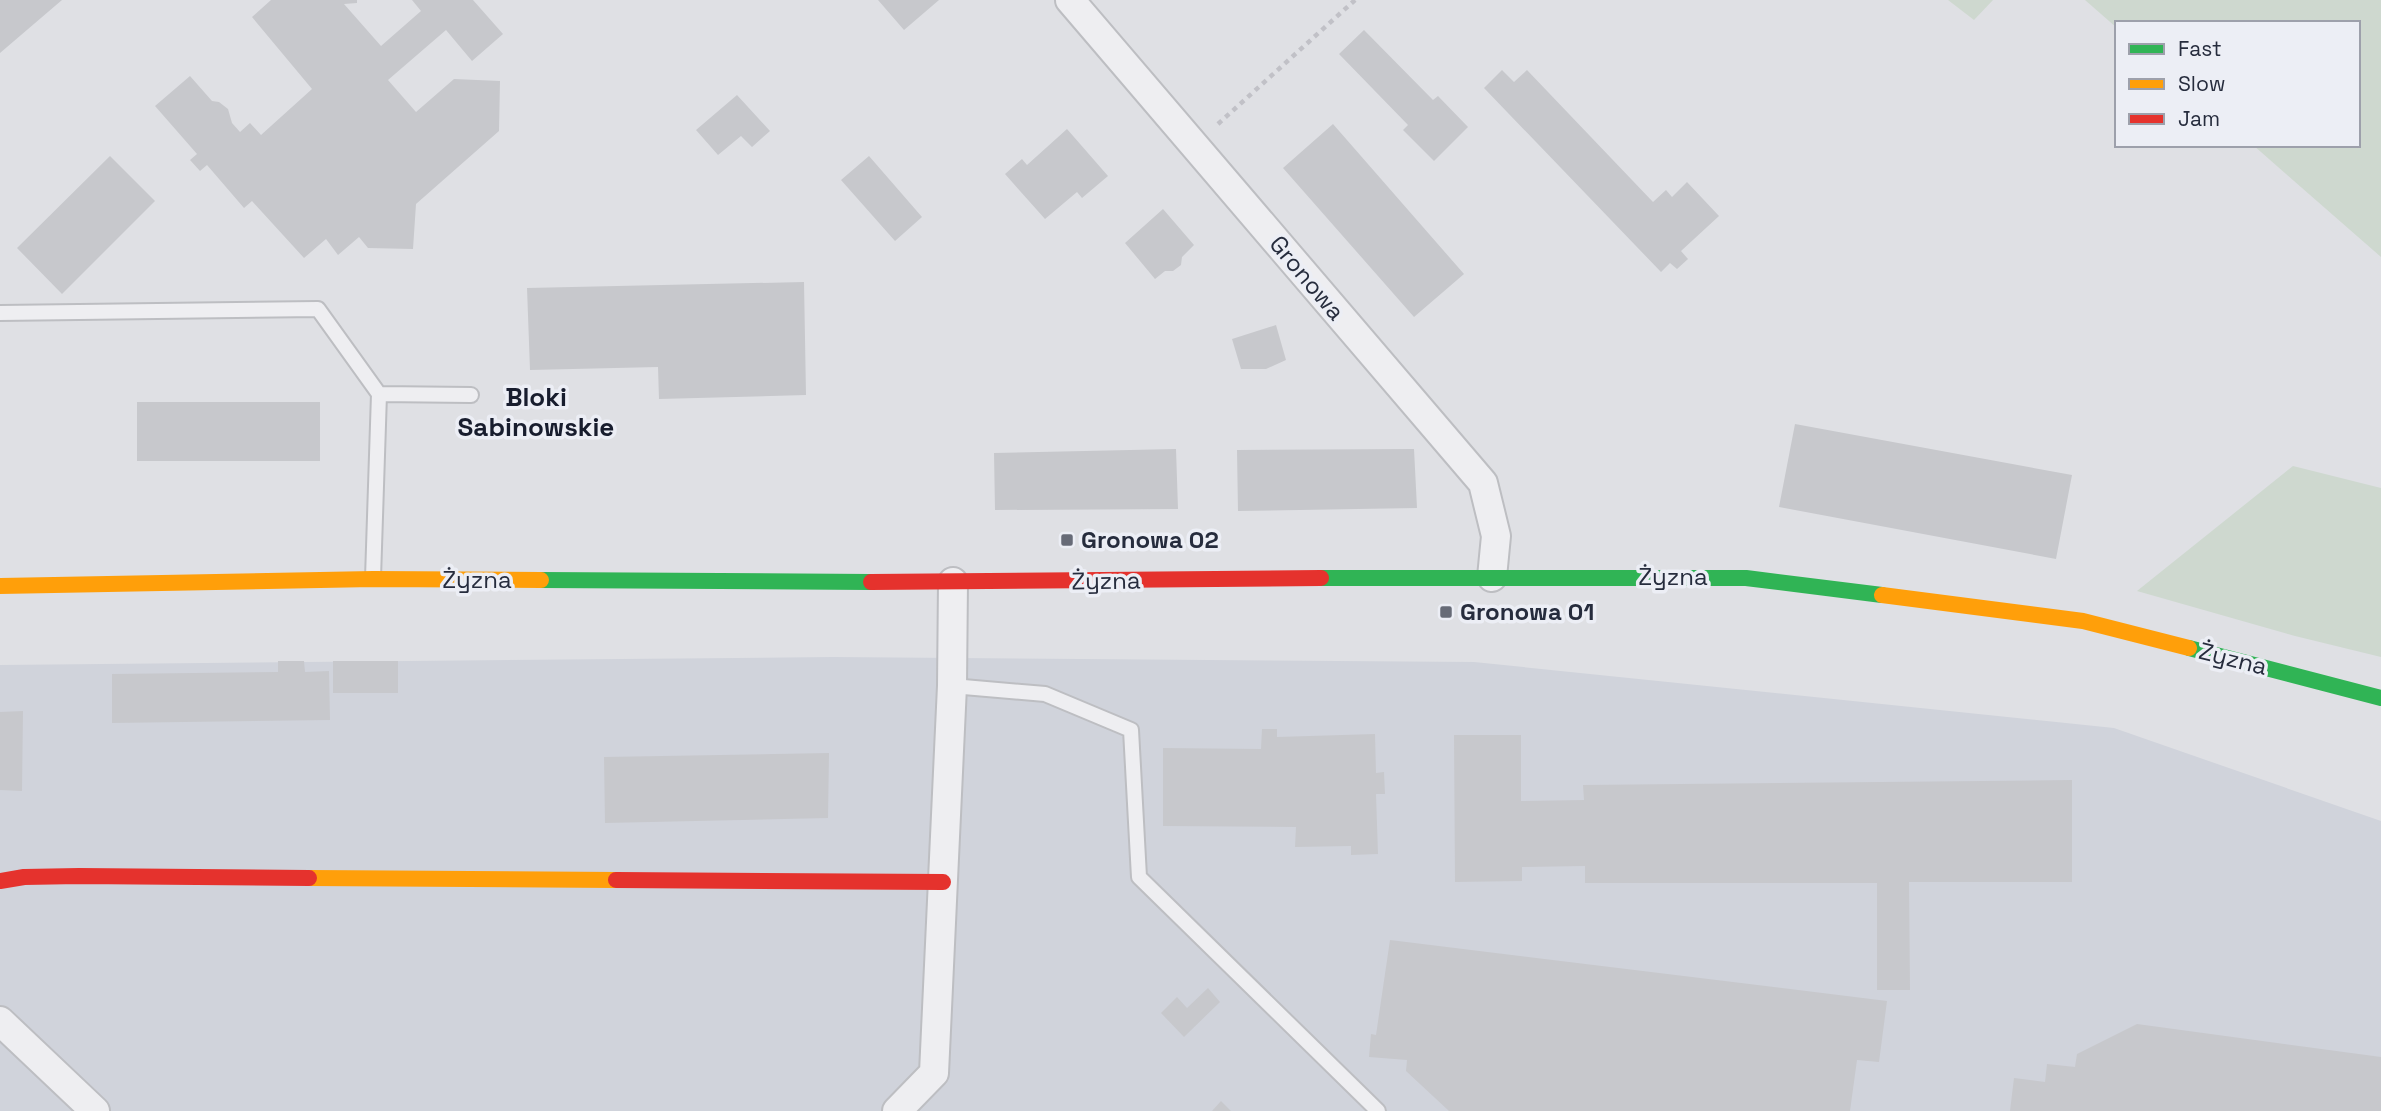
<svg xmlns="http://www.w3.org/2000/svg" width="2381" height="1111" font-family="'Space Grotesk',sans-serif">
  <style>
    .built { fill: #d0d3db }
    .green { fill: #ced8cf }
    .building { fill: #c7c8cc }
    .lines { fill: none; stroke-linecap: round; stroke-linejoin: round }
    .lane-casing { stroke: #bdbec2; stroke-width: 18 }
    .street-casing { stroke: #bdbec2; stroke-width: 32 }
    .path { stroke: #c1c1c7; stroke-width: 4.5; stroke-dasharray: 5 5; stroke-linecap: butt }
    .lane { stroke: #eeeef1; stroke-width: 14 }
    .street { stroke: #eeeef1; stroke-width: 28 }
    .fast { stroke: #30b455; stroke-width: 16 }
    .slow { stroke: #ff9f0a; stroke-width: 16 }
    .jam { stroke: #e5322d; stroke-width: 16 }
    .poi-dot { fill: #676b77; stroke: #eceef5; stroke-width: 2.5 }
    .labels { text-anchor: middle; stroke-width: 7; stroke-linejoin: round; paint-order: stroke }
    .street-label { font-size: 24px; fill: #262c3d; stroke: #eceef5 }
    .poi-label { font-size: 24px; font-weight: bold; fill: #262c3d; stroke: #eceef5; text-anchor: start }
    .neighbourhood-label { font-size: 26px; font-weight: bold; fill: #181d2e; stroke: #eceef5 }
  </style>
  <rect width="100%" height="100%" fill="#dfe0e4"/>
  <path class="built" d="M833,657L1474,662L2114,728L2381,821V1111H0V665Z"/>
  <path class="green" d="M1948,0H1993L1974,20Z
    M2085,0H2381V257L2253,145H2358V23H2117V28Z
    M2293,466L2381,488V657L2295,636L2137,591Z"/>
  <path class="building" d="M0,0H62L0,53Z
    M271,0H357V3L344,4L381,46L421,11L412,0H473L503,34L472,61L446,30L388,80L416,112L454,79L500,81L499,131L416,204L413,249L368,248L359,237L338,255L326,239L304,258L252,201L244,208L207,165L200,171L190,160L197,154L155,106L190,76L212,101L219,102L228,109L232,123L240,132L250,123L261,135L312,89L252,17Z
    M878,0H939L904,30Z
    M1364,30L1433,100L1438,96L1468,127L1434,161L1403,130L1408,125L1339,54Z
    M1502,70L1514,82L1527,70L1653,202L1666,190L1672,197L1687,182L1719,216L1681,251L1688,259L1677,269L1670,263L1661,272L1484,88Z
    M737,95L770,131L752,147L741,136L718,155L696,130Z
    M1333,124L1464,274L1414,317L1283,168Z
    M1067,129L1108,176L1082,198L1077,192L1045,219L1005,174L1022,159L1027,165Z
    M110,156L155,201L62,294L17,248Z
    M869,156L922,217L895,241L841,180Z
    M1163,209L1194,245L1182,257L1181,265L1173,271H1165L1155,279L1125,243Z
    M804,282L806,395L659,399L658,367L530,370L527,288Z
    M1276,325L1286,360L1266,369H1241L1232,339Z
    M137,402H320V461H137Z
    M1795,424L2072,475L2056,559L1779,507Z
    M1176,449L1178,509L995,510L994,453Z
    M1414,449L1417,508L1238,511L1237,450Z
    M278,661H304L305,672L329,671L330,720L112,723V674L278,672Z
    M333,661H398V693H333Z
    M23,711L22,791L0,790V712Z
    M1262,729H1277V737L1375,734L1376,773L1384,772L1385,794H1376L1378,854L1351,855V846L1295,847L1296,827L1163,826V748L1261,749Z
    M1454,735H1521V801L1584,800L1583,785L2072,780V882H1909L1910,990H1877V883H1585V866L1522,867V881L1455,882Z
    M829,753L828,818L605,823L604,757Z
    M1390,940L1887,1001L1879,1062L1857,1060L1850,1111H1449L1406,1071L1407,1060L1369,1057L1371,1034L1376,1035Z
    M1208,988L1220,1002L1184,1037L1161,1013L1177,997L1187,1008Z
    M2137,1024L2381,1057V1111H2010L2014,1078L2045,1082L2047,1064L2075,1067L2077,1054Z
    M1221,1101L1231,1111H1212Z"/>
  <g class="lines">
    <defs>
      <path id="lane" d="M0,313L318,309L379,394L373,578
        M379,394L471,395
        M952,686L1045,694L1131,730L1139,877L1378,1111"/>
      <path id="street" d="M1070,0L1483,483L1496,536L1492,577
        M0,1021L95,1111
        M897,1111L934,1073L952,686L953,582"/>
    </defs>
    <use href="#lane" class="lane-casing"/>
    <use href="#street" class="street-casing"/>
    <path class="path" d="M1218,124L1355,0"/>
    <use href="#lane" class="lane"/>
    <use href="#street" class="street"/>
    <path class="fast" d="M1321,578H1746L1882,595
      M541,580L871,582
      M2189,648L2381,698"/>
    <path class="slow" d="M0,586L373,579L541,580
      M1882,595L2083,621L2189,648
      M309,878L616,880"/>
    <path class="jam" d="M871,582L1321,578
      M616,880L943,882
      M0,881L24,877L79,876L309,878"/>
  </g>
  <g class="poi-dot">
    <rect x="1060" y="533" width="14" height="14" rx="3.5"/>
    <rect x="1439" y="605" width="14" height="14" rx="3.5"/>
  </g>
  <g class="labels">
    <g class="street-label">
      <text transform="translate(1307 278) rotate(50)" y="8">Gronowa</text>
      <text x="1673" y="585">Żyzna</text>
      <text x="477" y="588">Żyzna</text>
      <text transform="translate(1106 581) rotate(-1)" y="8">Żyzna</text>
      <text transform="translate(2233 659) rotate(14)" y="8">Żyzna</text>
    </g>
    <g class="poi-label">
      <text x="1081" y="548">Gronowa 02</text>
      <text x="1460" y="620">Gronowa 01</text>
    </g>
    <g class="neighbourhood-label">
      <text x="536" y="406">Bloki<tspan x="536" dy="30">Sabinowskie</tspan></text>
    </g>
  </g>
  <rect x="2115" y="21" width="245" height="126" fill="#eceef5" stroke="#9da0ab" stroke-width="2"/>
  <rect x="2129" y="44" width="35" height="10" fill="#30b455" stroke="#9da0ab" stroke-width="2"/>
  <text x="2178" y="56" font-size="21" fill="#262c3d">Fast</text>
  <rect x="2129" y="79" width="35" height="10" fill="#ff9f0a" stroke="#9da0ab" stroke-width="2"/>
  <text x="2178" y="91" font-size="21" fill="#262c3d">Slow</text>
  <rect x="2129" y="114" width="35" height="10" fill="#e5322d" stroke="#9da0ab" stroke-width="2"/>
  <text x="2178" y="126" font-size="21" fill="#262c3d">Jam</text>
</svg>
